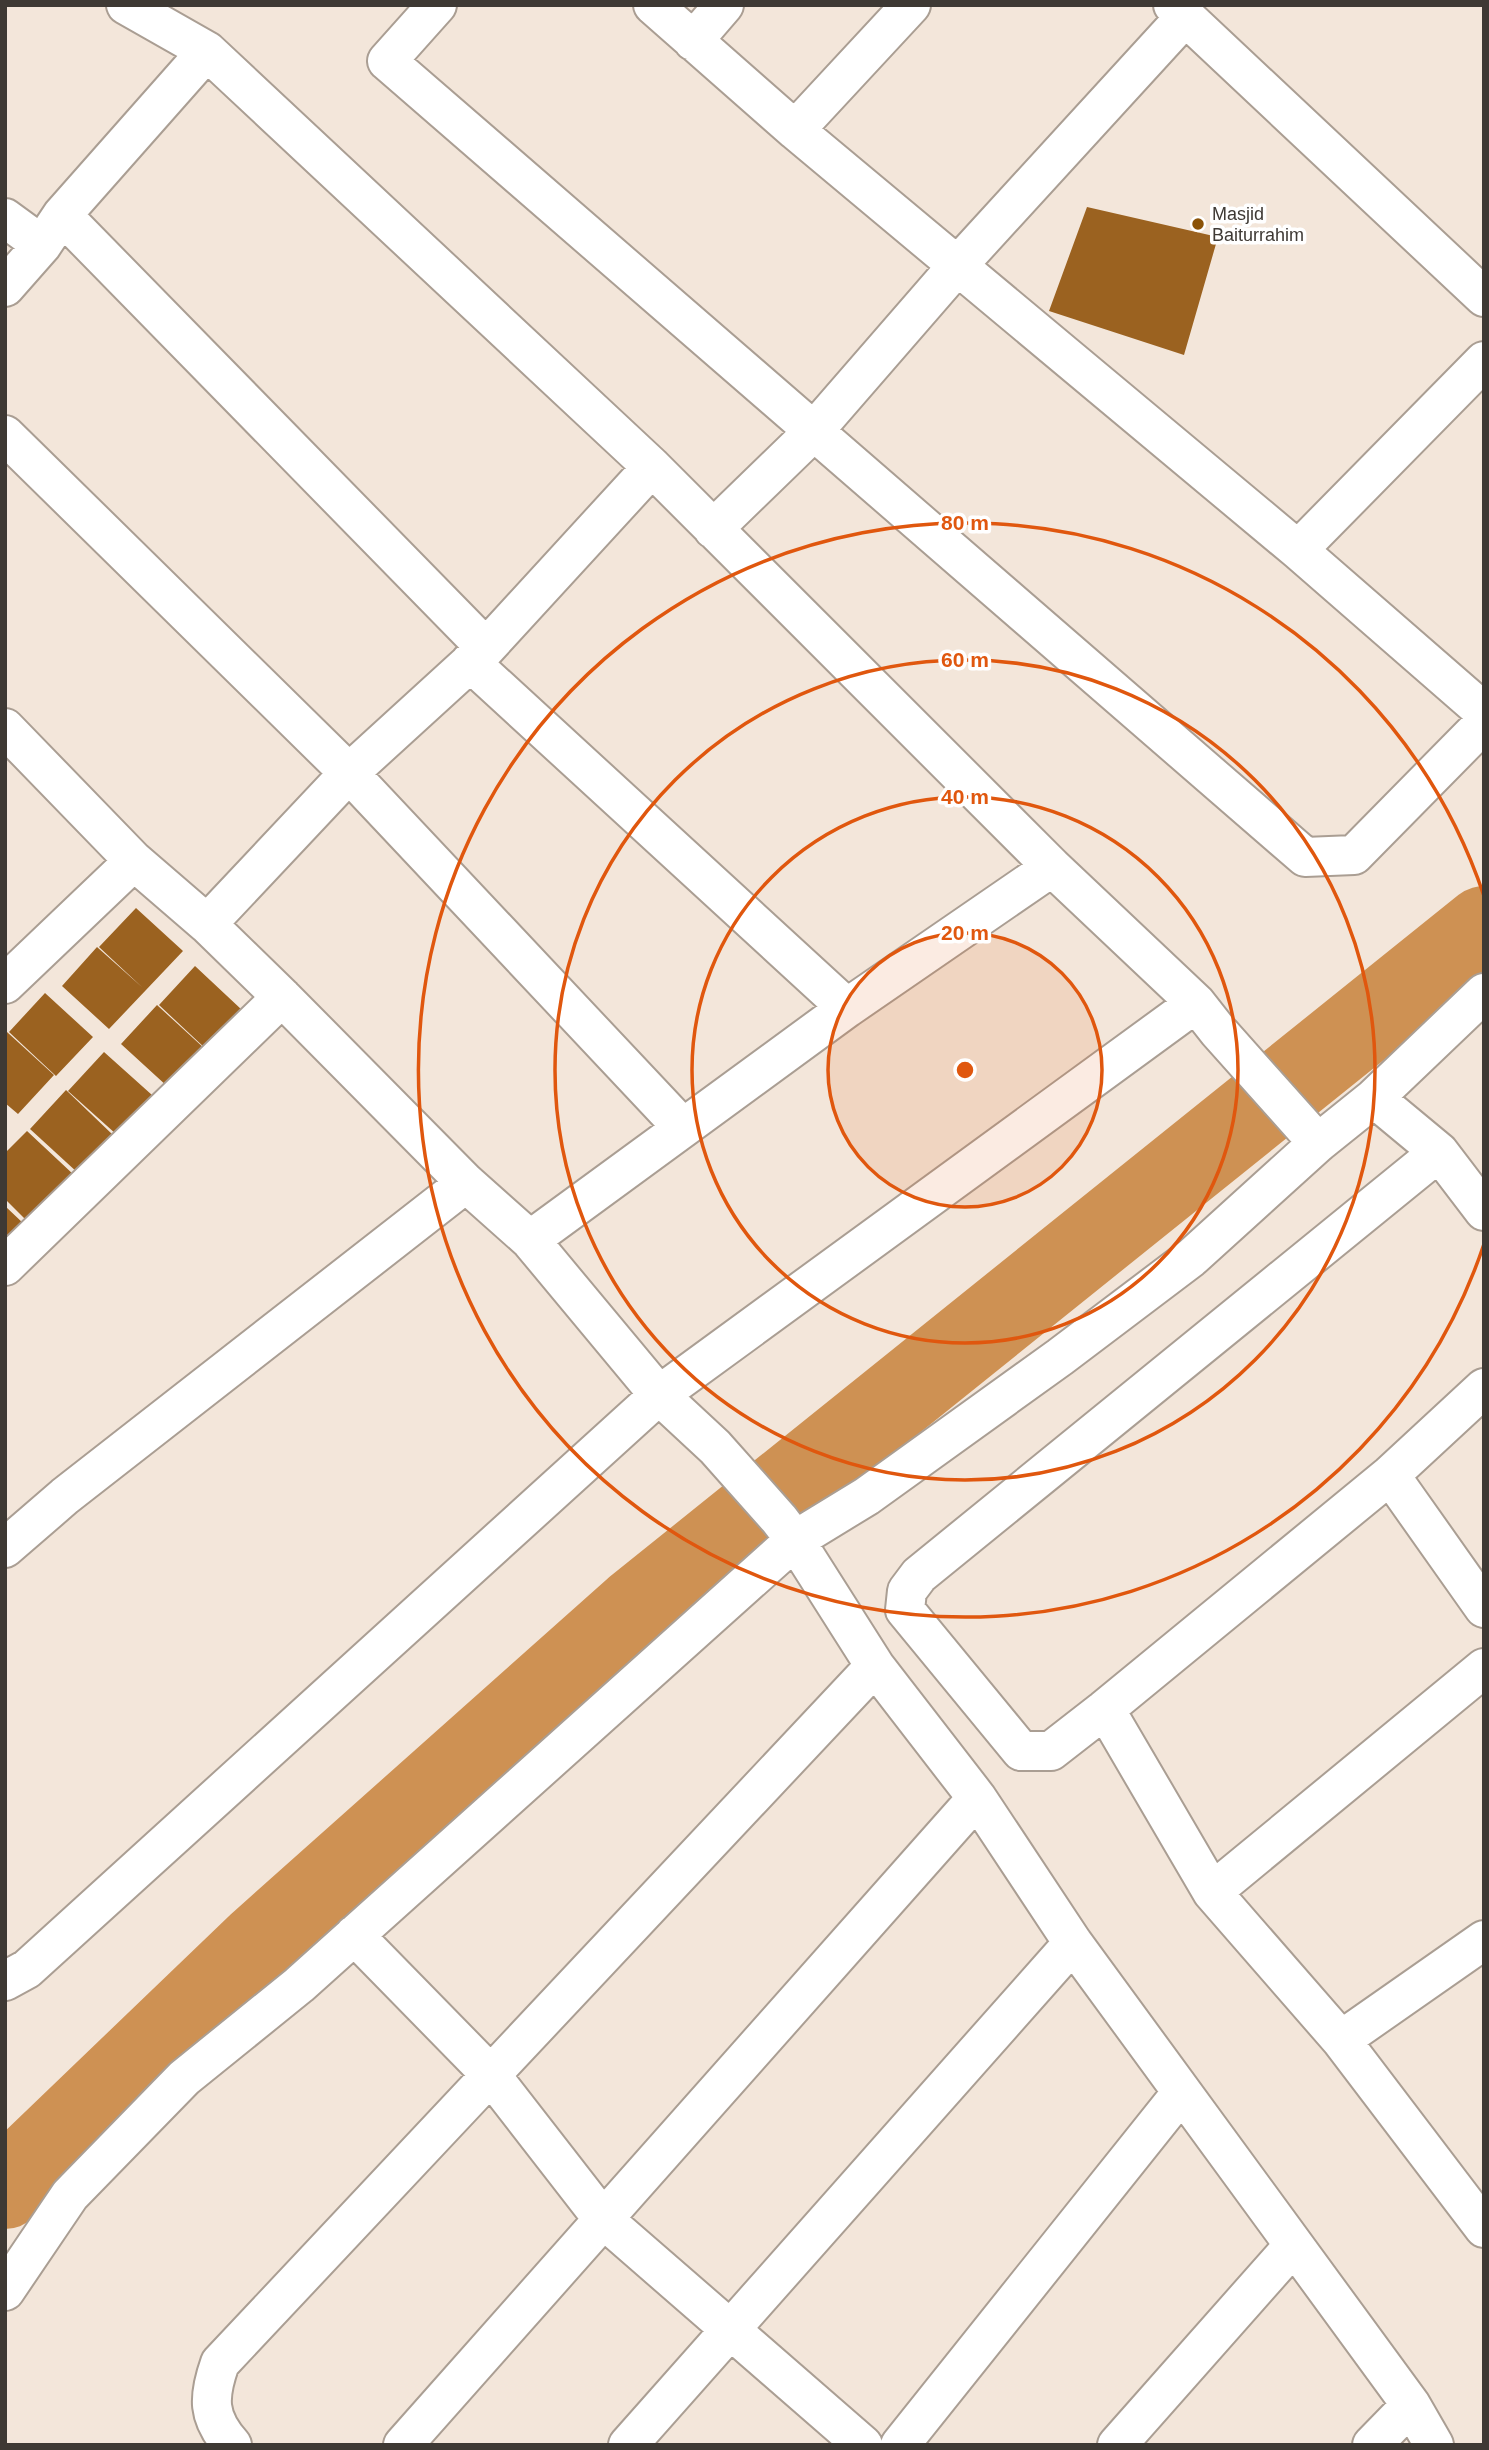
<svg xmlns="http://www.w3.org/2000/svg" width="1489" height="2450" font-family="Helvetica,sans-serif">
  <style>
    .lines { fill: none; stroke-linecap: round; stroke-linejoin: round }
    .river { stroke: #ce9153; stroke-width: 82 }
    .building { fill: #9b6220 }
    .minor-casing { stroke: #aa9e93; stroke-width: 42 }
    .minor { stroke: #fff; stroke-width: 38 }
    .ring { fill: none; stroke: #e0570e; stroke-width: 3.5 }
    .poi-dot { fill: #8b5308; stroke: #fff; stroke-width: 2.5 }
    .labels { text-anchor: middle; stroke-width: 7; stroke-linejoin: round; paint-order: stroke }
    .poi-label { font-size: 18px; fill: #3e3934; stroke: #fff; text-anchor: start }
    .centre { fill: #e0570e; stroke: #fff; stroke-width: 3.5 }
    .ring-label { font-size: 21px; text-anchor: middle; font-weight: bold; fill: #e0570e; stroke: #fff; stroke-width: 7; stroke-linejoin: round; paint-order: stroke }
  </style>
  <rect width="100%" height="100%" fill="#f3e6da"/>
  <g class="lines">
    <path class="river" d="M5,2188L259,1944L635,1609L1484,927"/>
  </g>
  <path class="building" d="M1087,207L1218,237L1184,355L1049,311Z
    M136,908L183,951L109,1029L62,986L97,947L143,988L99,947Z
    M195,966L242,1010L206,1049L159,1005Z
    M45,993L93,1037L56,1076L9,1032Z
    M157,1005L205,1049L168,1087L121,1044Z
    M7,1032L54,1075L18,1114L5,1103Z
    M104,1052L152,1095L116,1134L68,1091Z
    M66,1090L113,1135L78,1173L30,1129Z
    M27,1131L74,1175L28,1222L5,1199V1153Z
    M5,1206L24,1224L5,1244Z"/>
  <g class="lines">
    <defs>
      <path id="minor" d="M126,5L207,51L652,467L1052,867L1196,1003L1218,1031L1318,1143
        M437,5L387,61L1305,857L1354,855L1484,723
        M653,5L795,130L1298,550L1484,712
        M1173,5L1484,297
        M693,41L724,5
        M795,130L911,5
        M62,215L486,648
        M5,218L42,245
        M5,287L42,245L62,215L207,51
        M5,435L349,773L683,1128
        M713,529L813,432L958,265L1185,17
        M1298,550L1484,361
        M470,662L847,1008
        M5,728L134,861L207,924L282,997L466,1183L530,1240L659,1395L715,1447L779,1519L795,1540L875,1666L977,1798L1073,1943L1411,2405L1434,2445
        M207,924L349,773L486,648L652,467
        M5,984L134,861
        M1374,1098L1439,1152L1484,1211
        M1439,1152L919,1575L907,1591L905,1610L1021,1751H1051L1105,1709L1390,1475L1484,1388
        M530,1240L847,1008L1052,867
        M5,1266L282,997
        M1390,1475L1484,1608
        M5,1548L65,1496L466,1183
        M1105,1709L1212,1892L1341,2040L1484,2228
        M1212,1892L1484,1668
        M354,1935L491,2075L602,2218L863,2445
        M5,1981L27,1969L659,1395L1196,1003
        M1341,2040L1484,1940
        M5,2291L70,2195L184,2078L299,1985L795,1540L867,1496L1060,1357L1191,1258L1318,1143L1374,1098L1484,993
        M232,2445C207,2417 208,2397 220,2363L875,1666
        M403,2445L977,1798
        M628,2445L1073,1943
        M900,2445L1182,2092
        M1117,2445L1294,2245
        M1372,2445L1411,2405"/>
    </defs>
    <use href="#minor" class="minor-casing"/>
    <use href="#minor" class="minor"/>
  </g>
  <circle cx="965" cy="1070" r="137" fill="#e0570e" fill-opacity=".12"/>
  <g class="ring">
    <circle cx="965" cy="1070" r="137"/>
    <circle cx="965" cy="1070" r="273"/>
    <circle cx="965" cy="1070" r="410"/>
    <path d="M1484 1244A547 547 0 1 1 1484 896"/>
  </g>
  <circle class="poi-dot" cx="1198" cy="224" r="7"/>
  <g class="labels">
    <g class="poi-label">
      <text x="1212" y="220">Masjid<tspan x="1212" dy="21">Baiturrahim</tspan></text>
    </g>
  </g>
  <circle cx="965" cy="1070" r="10" class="centre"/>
  <g class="ring-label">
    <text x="965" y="530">80 m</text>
    <text x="965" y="667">60 m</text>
    <text x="965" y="804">40 m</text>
    <text x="965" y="940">20 m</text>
  </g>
  <rect width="1489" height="2450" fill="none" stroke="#3e3934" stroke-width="14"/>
</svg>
